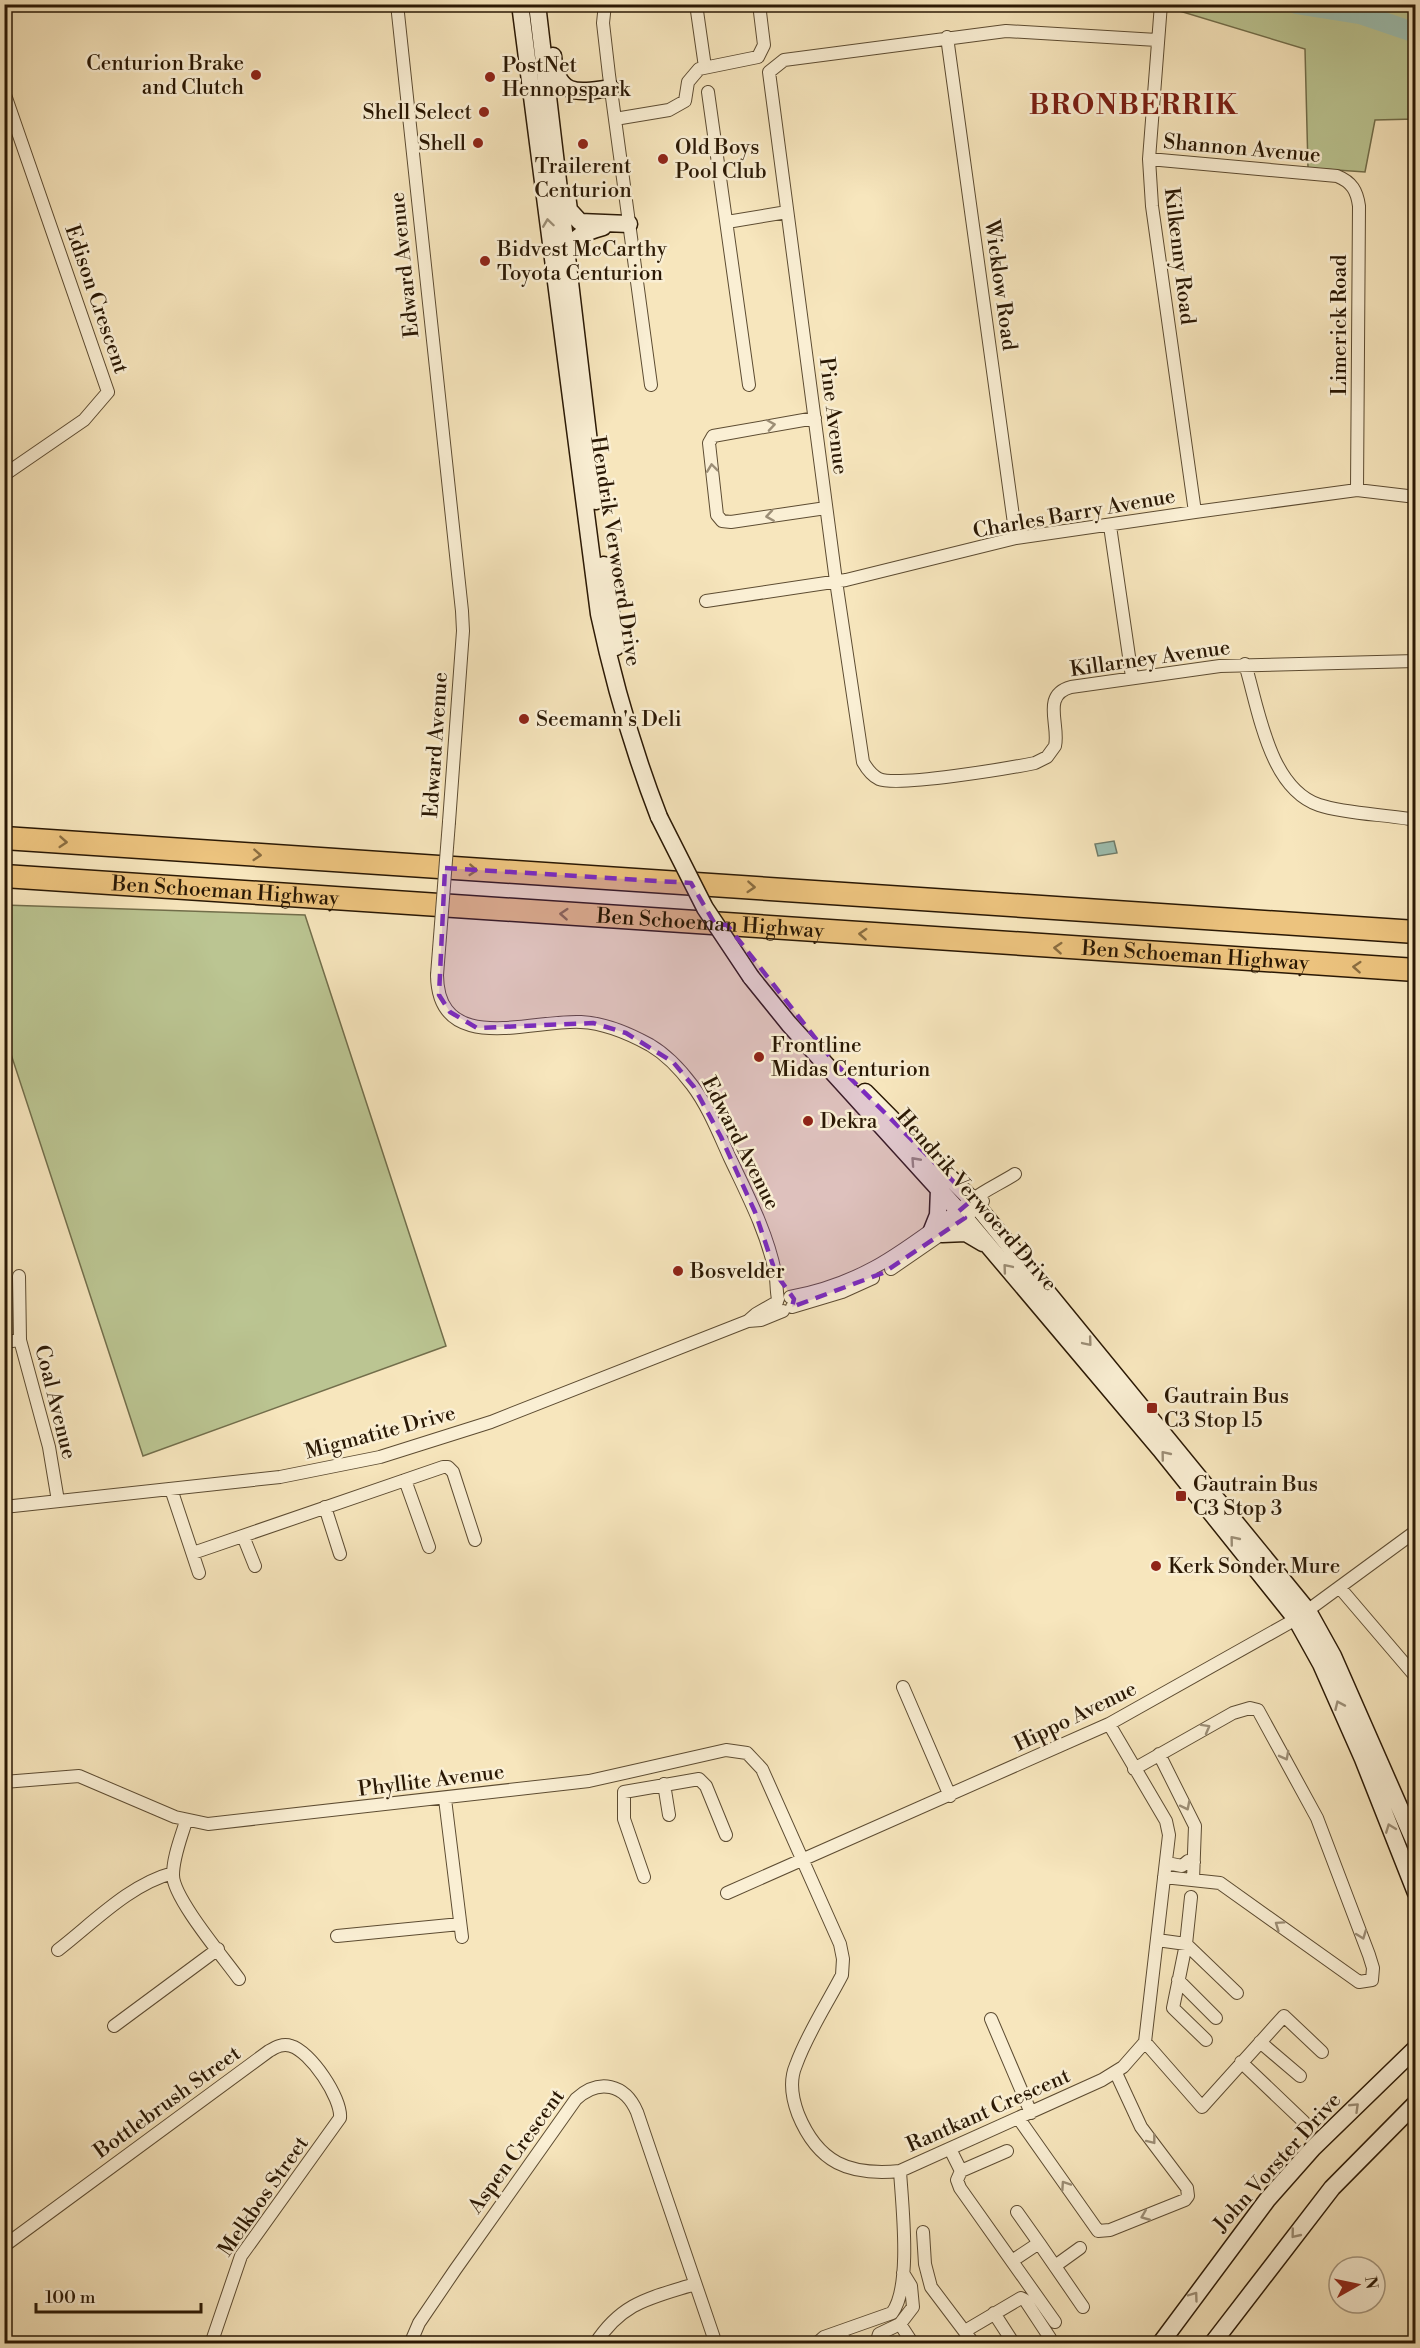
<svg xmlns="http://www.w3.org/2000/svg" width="1420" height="2348" font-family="'Libre Bodoni',serif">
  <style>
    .green { fill: #bbc592; stroke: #726e4b; stroke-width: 1.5 }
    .water { fill: #9dc0b2; stroke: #6f7d6c; stroke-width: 1.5 }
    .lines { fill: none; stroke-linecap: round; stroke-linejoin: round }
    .river { stroke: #9dc0b2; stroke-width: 20 }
    .street-casing { stroke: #5d4c32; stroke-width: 14 }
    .secondary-casing { stroke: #2a1804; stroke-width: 19 }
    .highway-casing { stroke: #2a1804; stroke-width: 25 }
    .street { stroke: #faefd4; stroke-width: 12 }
    .secondary { stroke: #faefd4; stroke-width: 16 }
    .highway { stroke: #ecc37e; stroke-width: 22 }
    .street-bridge-casing { stroke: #5d4c32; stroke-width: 14; stroke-linecap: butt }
    .secondary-bridge-casing { stroke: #2a1804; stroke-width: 19; stroke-linecap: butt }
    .street-bridge { stroke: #faefd4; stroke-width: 12 }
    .secondary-bridge { stroke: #faefd4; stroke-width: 16 }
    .oneway { stroke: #9c8e76 }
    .oneway2 { stroke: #8b6e41 }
    .marked { fill: #7b2cbf; fill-opacity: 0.2; stroke: #7b2cbf; stroke-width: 4.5; stroke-dasharray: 12 8; stroke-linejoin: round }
    .poi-dot { fill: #8f2418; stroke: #faefd4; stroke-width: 2 }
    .labels { text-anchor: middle; stroke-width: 5; stroke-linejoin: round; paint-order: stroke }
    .poi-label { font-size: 21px; fill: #2a1804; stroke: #faefd4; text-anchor: start }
    .street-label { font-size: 21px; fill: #2a1804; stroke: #faefd4 }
    .district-label { font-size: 27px; font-weight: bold; letter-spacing: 1.5px; fill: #7a1f14; stroke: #faefd4 }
  </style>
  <rect width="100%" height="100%" fill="#f7e6bd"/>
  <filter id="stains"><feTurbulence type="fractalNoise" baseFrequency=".00333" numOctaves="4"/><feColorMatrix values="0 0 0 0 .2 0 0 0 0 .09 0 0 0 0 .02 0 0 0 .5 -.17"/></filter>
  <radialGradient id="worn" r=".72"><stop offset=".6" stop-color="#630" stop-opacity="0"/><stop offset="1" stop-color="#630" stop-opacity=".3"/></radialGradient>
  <path class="green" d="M1176,4L1415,5V119L1375,120L1365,172L1308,168L1305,49L1176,10Z
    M4,905L305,915L446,1346L143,1456L5,1036Z"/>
  <path class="water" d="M1114,841L1117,853L1098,856L1095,844Z"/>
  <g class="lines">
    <path class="river" d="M1297,4L1360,14L1416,33"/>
    <defs>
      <path id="street" d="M397,4L462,611L463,631L449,822
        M605,4L603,23L609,75L651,385
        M696,4L705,67
        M1161,4L1149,159L1152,206L1195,512
        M947,37L1016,538
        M1157,40L1006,31L784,60L769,72L836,581L863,762C867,769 871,775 879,779C898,787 1010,768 1035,763L1047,757L1055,746C1060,725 1041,695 1071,687L1220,666L1416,661
        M4,92L108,392L84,420L4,475
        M708,92L749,385
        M615,119L669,110L685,101L688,82L699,69L758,57L764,45L759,4
        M1149,159L1337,176C1352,182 1357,191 1359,206L1357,490
        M727,222L787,212
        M815,418L713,436L709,443L717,515L722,521L731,522L826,508
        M1110,526L1132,677
        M706,601L846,580L1016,538L1195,512L1357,490L1416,497
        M1245,664C1259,710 1269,788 1319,805C1347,814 1380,814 1410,819
        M437,975C438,1057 533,1019 581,1022C605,1023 630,1034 650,1045C667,1055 680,1069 692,1085C708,1106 719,1134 730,1158C747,1194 767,1232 775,1272C777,1280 776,1290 778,1299
        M891,1269L965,1218L983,1201
        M19,1276L20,1340L49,1447L58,1501
        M790,1297C870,1282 909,1245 972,1200C985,1190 1001,1183 1015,1174
        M792,1307L842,1292L873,1278
        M748,1321L756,1314L777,1302
        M4,1342L20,1340
        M405,1480L429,1547
        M171,1489L199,1573
        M4,1507L280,1477L380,1457L491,1422L748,1321L761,1320L783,1311
        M325,1507L340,1554
        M243,1536L255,1566
        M193,1553L443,1467H448L453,1472L475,1540
        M1340,1588L1416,1677
        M903,1687L950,1796
        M1159,1754L1195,1826L1193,1880
        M1134,1769L1233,1713L1250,1708L1258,1710L1317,1818L1369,1955L1373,1968L1372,1980L1359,1982L1220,1883L1164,1877
        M4,1782L79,1776L175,1817L208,1824L589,1781L726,1750L747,1753L762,1769L840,1944L843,1959L842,1975C827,2004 807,2034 796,2065C789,2081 792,2098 798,2114C818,2163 849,2176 900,2171L1102,2080L1123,2067L1145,2042L1169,1835L1166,1821L1109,1724
        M664,1784L669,1815
        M445,1799L462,1937
        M186,1821C181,1838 173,1857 173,1875C173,1898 224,1958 239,1979
        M1167,1863L1182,1866L1188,1861L1194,1862
        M644,1877L624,1819V1792L699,1779L706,1786L726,1835
        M727,1893L1109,1724L1296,1619L1416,1531
        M1191,1897L1186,1944L1237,1993
        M337,1936L460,1924
        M1157,1940L1186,1944L1173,2008L1206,2040
        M58,1950C93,1923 130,1884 173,1873
        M1178,1980L1216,2018
        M991,2019L1031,2113
        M114,2026L218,1949
        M1145,2042L1202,2107L1284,2016L1322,2052
        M1260,2042L1300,2076
        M1241,2062L1304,2122
        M1019,2119L1098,2231L1110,2230L1185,2200L1188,2196L1187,2188L1141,2127L1116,2073
        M950,2149L961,2171L1007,2151
        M961,2171L957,2180L960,2188L1055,2322
        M1017,2212L1039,2243
        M923,2232L925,2264L931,2287L974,2344
        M4,2246L269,2051C276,2047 283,2043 291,2046C310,2051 342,2098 340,2118L241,2256L211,2344
        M1012,2261L1039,2243L1083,2307
        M1055,2266L1080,2248
        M994,2313L1014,2344
        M900,2324L913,2344
        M965,2331L1021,2298L1025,2300L1050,2338
        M840,2332L847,2344
        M410,2344L419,2323L455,2270L576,2099C599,2078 625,2084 637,2112L716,2344
        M595,2344C622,2302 650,2298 695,2284
        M816,2344L824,2337L892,2313C912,2287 902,2205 900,2171
        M876,2344L879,2334L900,2324L913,2307L911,2286L903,2273"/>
      <path id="secondary" d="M520,4L599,614C614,684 633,750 659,817
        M537,4L596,501
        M553,56C557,97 577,93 611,88
        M567,195L569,210L580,222L629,224
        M566,255C573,236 585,232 603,227
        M604,565L616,647
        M751,977L789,1024L965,1218L1160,1449L1296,1619L1321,1664L1363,1759L1416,1893
        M865,1092L972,1200L1308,1611L1333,1656L1416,1845
        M932,1230L938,1215L939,1189
        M942,1234L966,1233L983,1243
        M1160,2344L1267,2200L1313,2148L1416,2048
        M1212,2344L1332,2188L1416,2103"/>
      <g id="highway">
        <path d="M4,838L1416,932"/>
        <path id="s1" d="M4,876L1416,970"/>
      </g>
    </defs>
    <use href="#street" class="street-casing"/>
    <use href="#secondary" class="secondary-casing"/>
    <use href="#highway" class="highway-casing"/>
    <use href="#street" class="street"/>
    <use href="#secondary" class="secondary"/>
    <use href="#highway" class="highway"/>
    <defs>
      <path id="street-bridge" d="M437,975L449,822"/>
      <path id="secondary-bridge" d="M659,817L705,908L751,977"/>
    </defs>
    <use href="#street-bridge" class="street-bridge-casing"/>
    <use href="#secondary-bridge" class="secondary-bridge-casing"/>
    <use href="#street-bridge" class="street-bridge"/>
    <use href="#secondary-bridge" class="secondary-bridge"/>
  </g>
  <defs><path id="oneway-chevron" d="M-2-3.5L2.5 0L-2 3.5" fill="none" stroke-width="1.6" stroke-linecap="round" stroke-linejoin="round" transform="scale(1.5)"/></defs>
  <g class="oneway">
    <use href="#oneway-chevron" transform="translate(548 223) rotate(-98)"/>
    <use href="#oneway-chevron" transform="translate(771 425) rotate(-9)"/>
    <use href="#oneway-chevron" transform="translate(712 468) rotate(-97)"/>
    <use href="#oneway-chevron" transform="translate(770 516) rotate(171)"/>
    <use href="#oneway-chevron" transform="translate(915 1161) rotate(-132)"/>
    <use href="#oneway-chevron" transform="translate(1007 1268) rotate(-130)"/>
    <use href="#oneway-chevron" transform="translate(1088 1342) rotate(50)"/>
    <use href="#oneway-chevron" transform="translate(1165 1455) rotate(-129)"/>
    <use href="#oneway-chevron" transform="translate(1234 1540) rotate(-129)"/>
    <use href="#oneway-chevron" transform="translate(1339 1705) rotate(-114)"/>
    <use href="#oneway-chevron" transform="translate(1206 1728) rotate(-29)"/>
    <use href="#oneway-chevron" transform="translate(1285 1756) rotate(62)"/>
    <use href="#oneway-chevron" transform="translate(1186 1806) rotate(63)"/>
    <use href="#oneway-chevron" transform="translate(1390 1828) rotate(-111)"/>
    <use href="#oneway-chevron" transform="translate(1279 1925) rotate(-145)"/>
    <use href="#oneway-chevron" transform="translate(1362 1935) rotate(69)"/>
    <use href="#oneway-chevron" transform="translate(1355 2107) rotate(-44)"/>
    <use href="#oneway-chevron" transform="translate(1152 2140) rotate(52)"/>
    <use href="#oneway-chevron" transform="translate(1065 2185) rotate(-124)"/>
    <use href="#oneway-chevron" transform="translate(1145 2216) rotate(158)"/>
    <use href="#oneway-chevron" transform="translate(1295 2234) rotate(129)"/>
    <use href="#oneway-chevron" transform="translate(1194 2296) rotate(-54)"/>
  </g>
  <g class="oneway2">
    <use href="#oneway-chevron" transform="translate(63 842) rotate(4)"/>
    <use href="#oneway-chevron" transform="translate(257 855) rotate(4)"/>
    <use href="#oneway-chevron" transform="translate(473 870) rotate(4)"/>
    <use href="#oneway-chevron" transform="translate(751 887) rotate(4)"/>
    <use href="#oneway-chevron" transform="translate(564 914) rotate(-176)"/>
    <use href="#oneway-chevron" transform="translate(863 934) rotate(-176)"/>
    <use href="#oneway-chevron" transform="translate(1058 948) rotate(-176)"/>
    <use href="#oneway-chevron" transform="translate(1357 967) rotate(-176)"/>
  </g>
  <path class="marked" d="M445,868L691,883L715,924L727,925L834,1062L972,1200L959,1211L965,1218L883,1273L792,1307L794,1299L776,1274L755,1212L721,1137L694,1087L673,1062L626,1033L593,1023L477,1028L450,1012L439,995Z"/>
  <g class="poi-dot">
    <circle cx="256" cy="75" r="6"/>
    <circle cx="490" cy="77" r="6"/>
    <circle cx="484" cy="112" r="6"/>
    <circle cx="478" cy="143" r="6"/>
    <circle cx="583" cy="144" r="6"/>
    <circle cx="663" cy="159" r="6"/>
    <circle cx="485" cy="261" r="6"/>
    <circle cx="524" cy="719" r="6"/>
    <circle cx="759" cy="1057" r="6"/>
    <circle cx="808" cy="1121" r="6"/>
    <circle cx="678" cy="1271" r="6"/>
    <rect x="1146" y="1402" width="12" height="12" rx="3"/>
    <rect x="1175" y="1490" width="12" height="12" rx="3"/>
    <circle cx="1156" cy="1566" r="6"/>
  </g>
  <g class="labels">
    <g class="poi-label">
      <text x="244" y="70" text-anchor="end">Centurion Brake<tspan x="244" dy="24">and Clutch</tspan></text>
      <text x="502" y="72">PostNet<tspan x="502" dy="24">Hennopspark</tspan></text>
      <text x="472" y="119" text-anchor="end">Shell Select</text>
      <text x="466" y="150" text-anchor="end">Shell</text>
      <text x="675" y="154">Old Boys<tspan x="675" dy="24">Pool Club</tspan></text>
      <text x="583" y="173" text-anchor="middle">Trailerent<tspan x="583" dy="24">Centurion</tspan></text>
      <text x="497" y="256">Bidvest McCarthy<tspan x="497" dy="24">Toyota Centurion</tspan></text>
      <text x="536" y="726">Seemann's Deli</text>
      <text x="771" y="1052">Frontline<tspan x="771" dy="24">Midas Centurion</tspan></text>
      <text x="820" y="1128">Dekra</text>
      <text x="690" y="1278">Bosvelder</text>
      <text x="1164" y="1403">Gautrain Bus<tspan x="1164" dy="24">C3 Stop 15</tspan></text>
      <text x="1193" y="1491">Gautrain Bus<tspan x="1193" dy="24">C3 Stop 3</tspan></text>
      <text x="1168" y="1573">Kerk Sonder Mure</text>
    </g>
    <g class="street-label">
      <text transform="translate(1242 148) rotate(5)" y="7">Shannon Avenue</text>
      <text transform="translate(1180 256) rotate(83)" y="7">Kilkenny Road</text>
      <text transform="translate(404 265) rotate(-96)" y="7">Edward Avenue</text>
      <text transform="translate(1001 285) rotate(82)" y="7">Wicklow Road</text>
      <text transform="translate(97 299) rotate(71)" y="7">Edison Crescent</text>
      <text transform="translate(1339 325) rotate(-90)" y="7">Limerick Road</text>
      <text transform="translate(834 416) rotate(83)" y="7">Pine Avenue</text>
      <text transform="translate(1074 513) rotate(-10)" y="7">Charles Barry Avenue</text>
      <text transform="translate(616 551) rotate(81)" y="7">Hendrik Verwoerd Drive</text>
      <text transform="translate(1150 658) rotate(-8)" y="7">Killarney Avenue</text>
      <text transform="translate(435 745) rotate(-86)" y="7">Edward Avenue</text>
      <text dy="7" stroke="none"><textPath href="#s1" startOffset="222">Ben Schoeman Highway</textPath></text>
      <text dy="7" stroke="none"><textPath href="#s1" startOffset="708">Ben Schoeman Highway</textPath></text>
      <text dy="7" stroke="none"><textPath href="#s1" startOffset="1194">Ben Schoeman Highway</textPath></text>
      <text transform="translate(741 1143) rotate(63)" y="7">Edward Avenue</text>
      <text transform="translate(977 1200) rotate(49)" y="7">Hendrik Verwoerd Drive</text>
      <text transform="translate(56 1402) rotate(76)" y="7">Coal Avenue</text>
      <text transform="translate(380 1432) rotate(-15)" y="7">Migmatite Drive</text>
      <text transform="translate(1075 1716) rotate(-26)" y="7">Hippo Avenue</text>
      <text transform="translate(431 1780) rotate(-7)" y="7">Phyllite Avenue</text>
      <text transform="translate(167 2102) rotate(-36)" y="7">Bottlebrush Street</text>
      <text transform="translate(988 2110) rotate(-24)" y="7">Rantkant Crescent</text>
      <text transform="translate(516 2151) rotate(-54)" y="7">Aspen Crescent</text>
      <text transform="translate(1277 2162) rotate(-48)" y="7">John Vorster Drive</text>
      <text transform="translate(263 2196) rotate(-55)" y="7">Melkbos Street</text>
    </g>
    <g class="district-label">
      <text x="1134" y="114">BRONBERRIK</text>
    </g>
  </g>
  <rect width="1420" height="2348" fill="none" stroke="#f7e6bd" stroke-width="24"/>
  <rect x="6" y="6" width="1408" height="2336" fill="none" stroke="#2a1804" stroke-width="3"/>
  <rect x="12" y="12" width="1396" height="2324" fill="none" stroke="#2a1804" stroke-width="1.5"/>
  <g transform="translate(1357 2285) rotate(81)"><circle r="28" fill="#faefd4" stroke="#a79981" stroke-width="1.5"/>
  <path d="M0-4.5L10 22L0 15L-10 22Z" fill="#8f2418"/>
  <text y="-9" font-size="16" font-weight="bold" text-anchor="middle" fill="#2a1804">N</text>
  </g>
  <path d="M36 2303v9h165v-9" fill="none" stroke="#2a1804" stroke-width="3"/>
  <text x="45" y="2303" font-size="18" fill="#2a1804" stroke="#faefd4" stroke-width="4.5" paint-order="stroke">100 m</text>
  <rect width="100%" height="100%" filter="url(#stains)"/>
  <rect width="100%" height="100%" fill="url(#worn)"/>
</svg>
